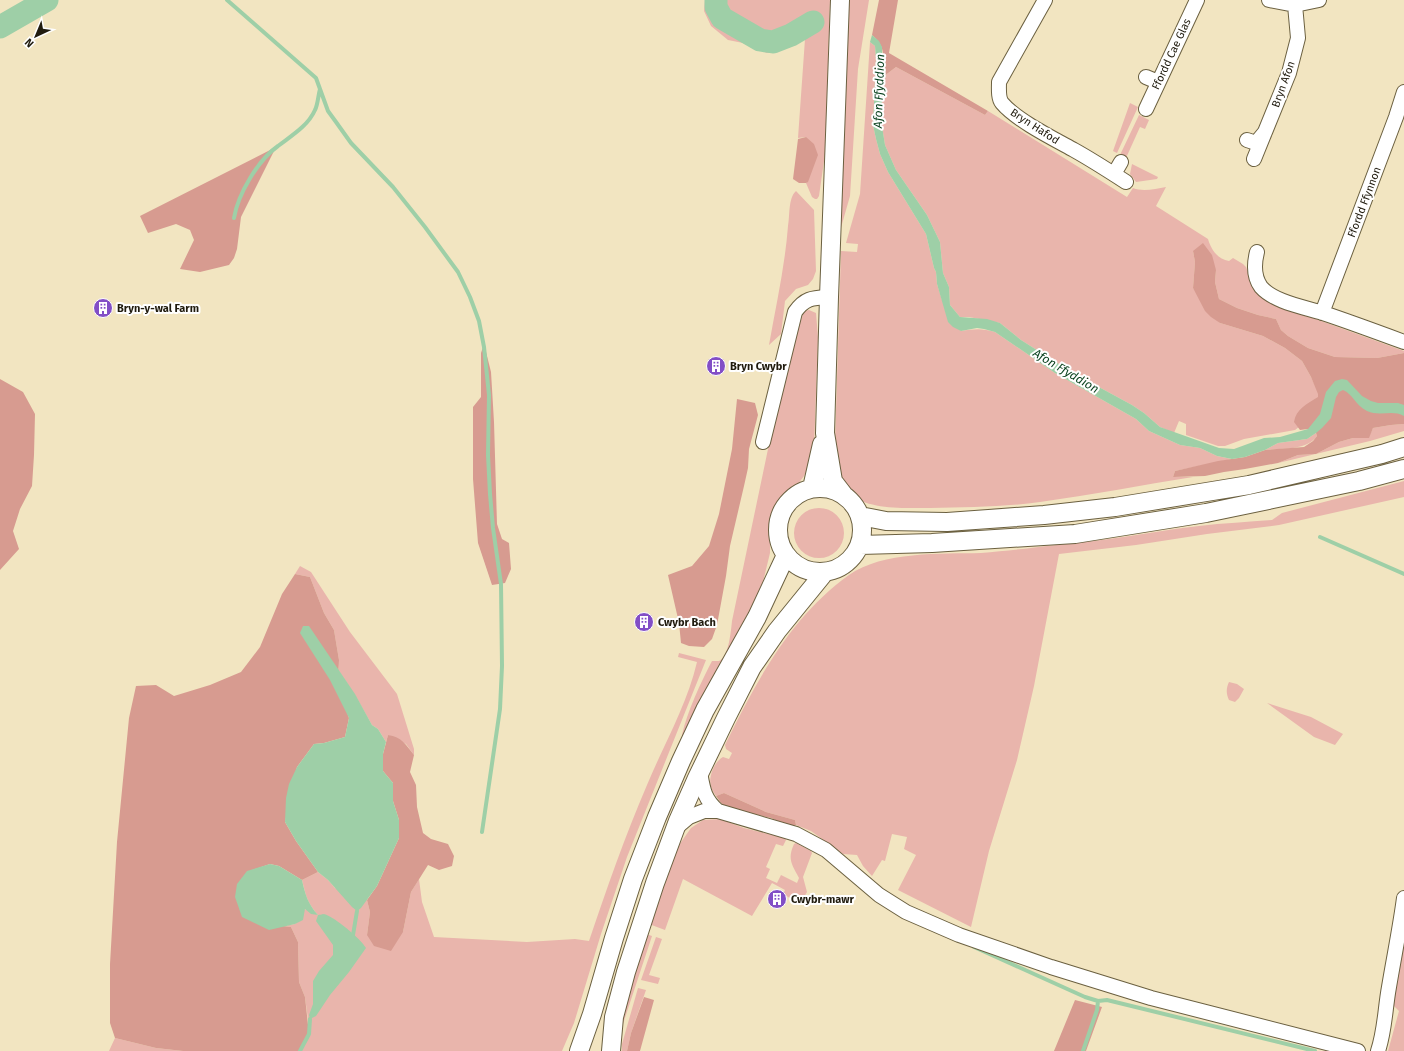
<svg xmlns="http://www.w3.org/2000/svg" width="1404" height="1051" font-family="'Fira Sans',sans-serif">
  <style>
    .green { fill: #e9b5ac }
    .forest { fill: #d79b90 }
    .water { fill: #9ecfa7 }
    .lines { fill: none; stroke-linecap: round; stroke-linejoin: round }
    .stream { stroke: #9ecfa7; stroke-width: 4 }
    .river { stroke: #9ecfa7; stroke-width: 23 }
    .minor-casing { stroke: #6b6040; stroke-width: 16 }
    .major-casing { stroke: #6b6040; stroke-width: 20 }
    .minor { stroke: #fff; stroke-width: 14 }
    .major { stroke: #fff; stroke-width: 18 }
    .labels { text-anchor: middle; stroke-width: 4; stroke-linejoin: round; paint-order: stroke }
    .street-label { font-size: 11px; fill: #201b0e; stroke: #fff }
    .poi-label { font-size: 11px; font-weight: bold; fill: #201b0e; stroke: #fff; text-anchor: start }
    .water-label { font-size: 12px; font-style: italic; fill: #063f1b; stroke: #fff }
  </style>
  <rect width="100%" height="100%" fill="#f2e5c1"/>
  <path class="green" d="M705,0H714C713,15 721,20 732,27L733,31C745,37 760,46 775,44C786,43 798,34 810,32L814,18C801,24 789,34 775,38C754,43 731,19 719,5V0H830L825,154L819,196L817,199H815L812,197L806,183L808,181L806,137L798,138L805,39L787,48L767,53L743,43L728,40L711,26L704,11Z
    M846,0H869L858,69L850,196L838,238Z
    M870,42L875,46L876,59L873,125L876,139L880,154L888,172L926,234L934,268L936,272L937,284L942,300L961,331C974,329 982,328 995,332L1055,373L1136,419L1149,431L1180,445L1200,448L1217,456L1232,459L1175,471L1173,477H1193C1142,485 1091,495 1040,502C1004,507 967,507 930,508C910,508 869,510 854,496C839,483 838,461 835,443L841,251L857,252L858,244L846,243L860,194Z
    M896,67L985,115L988,111L1127,197L1133,188C1143,192 1155,189 1166,187L1156,206L1208,239C1211,249 1217,259 1229,261L1233,258L1243,264L1246,267L1252,282L1277,305L1404,351V353L1377,358L1335,357L1308,348L1288,336L1281,330L1276,319L1258,315L1237,308L1219,299L1215,282L1216,270L1193,251L1195,262L1193,288L1220,323L1263,336L1285,348L1302,361L1311,377L1319,394L1315,409L1307,421L1295,430L1244,439L1225,446H1218L1186,435V424L1179,421L1174,433L1160,427L1144,413L1132,405L1073,373L1021,340L1000,323L969,317H960L950,305L949,287L943,273L940,242L927,215L896,170L885,145L881,120L883,77Z
    M1130,103L1138,107L1117,153L1113,151Z
    M1139,115L1149,120L1145,129L1140,127L1126,158L1120,155Z
    M1132,164L1158,177L1157,179L1136,182L1130,174Z
    M796,191L814,210L816,271L813,279L808,285L796,289L785,301L781,334L769,345C776,305 785,266 788,226C790,216 788,198 796,191Z
    M809,310L816,313L818,337L814,448L810,463L804,476L795,488L780,504L774,514L770,537V553L761,590L684,736L682,735C687,712 701,682 712,661C713,661 718,661 719,661C729,657 731,630 732,621L776,411L798,329L803,314L805,311Z
    M1404,424V431L1370,441L1278,463L1298,455L1316,454L1339,442L1353,438H1368L1373,428L1391,425Z
    M1316,433L1317,436C1306,451 1282,448 1265,450L1278,443L1307,439Z
    M1404,481V497L1279,525L1207,534L1136,545L1059,554L1034,686L1017,760L989,851L971,927L898,890L916,855L904,849L907,837L892,834L885,861L882,860L872,876L863,866L857,855L843,854L811,831L796,825L795,820L766,812L724,793L716,796C714,793 712,790 711,787C708,777 714,762 723,757L729,759L732,753L726,749L725,745C756,682 790,617 849,575C883,551 941,554 981,553C995,552 1009,550 1023,549C1052,545 1080,543 1109,539C1139,535 1169,529 1199,526C1223,523 1248,522 1272,520L1282,513Z
    M794 533a25 25 0 1 1 50 0a25 25 0 1 1-50 0Z
    M300,566L311,572L350,632L397,694L414,749V755L406,744L388,735L386,742L378,729L372,725L355,695L339,671V660L334,630L324,613L310,577L295,574Z
    M679,653L706,660L627,857L601,934L574,1023L562,1051H300L310,1034L305,997L299,982L298,942L291,927L283,926L295,924L305,909L318,915C307,902 306,896 302,880L318,872L328,880L335,888L367,900L370,912L367,935L403,932L411,892L419,879L422,902L434,937L527,942L575,939L589,941C607,888 625,836 647,785C664,744 687,705 697,662L678,657Z
    M1229,682L1237,684L1244,689L1239,698L1235,702L1229,700C1226,694 1226,688 1229,682Z
    M1267,703L1311,717L1343,734L1335,745L1314,737Z
    M720,819L744,828L785,838L786,840L783,846L776,844L766,867L770,869L766,878L777,883L781,875L797,883L799,878C792,865 787,859 794,844L796,843L811,851L812,853L803,877L807,892L800,904L783,894L785,890L772,883L752,916L683,879L665,930L649,924L679,845L691,828L703,820Z
    M646,934L652,936L619,1036L622,1006Z
    M656,937L662,939L649,975L660,978L658,984L641,980Z
    M1404,938V1051H1388L1399,1011L1393,1005Z
    M638,988L646,990L631,1033L627,1051H622V1044Z
    M115,1038L156,1048L183,1051H109Z"/>
  <path class="forest" d="M879,0H898L889,53L988,111L985,115L896,67L883,77C883,59 887,47 872,35Z
    M806,137L814,144L818,155L808,182L806,183H799L793,179L798,139Z
    M276,147L241,217L237,249L234,258L229,265L200,272L180,269L194,240L190,230L176,224L148,233L140,216Z
    M1203,243L1212,255L1216,270L1215,282L1219,299L1237,308L1258,315L1276,319L1281,330L1288,336L1308,348L1335,357L1377,358L1404,353V424L1391,425L1373,428L1369,438H1353L1339,442L1316,454L1298,455L1278,463L1245,469L1224,472L1205,476L1173,477L1175,471L1218,461L1245,457L1265,450L1304,447L1313,441L1317,436L1316,433L1308,429L1300,430L1294,422C1296,409 1307,404 1318,397V394L1311,377L1302,361L1285,348L1263,336L1220,323L1211,317L1205,311L1193,288L1195,262L1193,251Z
    M484,344L491,372L494,422L497,524L502,539L509,543L511,569L505,583L492,585L478,543L473,479V407L481,397V353Z
    M0,379L23,392L35,414L34,455L32,486L20,509L13,531L19,549L0,570Z
    M737,399L755,403L758,415L749,449L748,468L744,486L730,546L726,576L717,625L712,639L704,647L689,646L681,643L679,623L668,575L692,566L709,546L719,514L732,449Z
    M295,574L310,577L324,613L334,630L339,660L338,684L349,718L345,737L324,743L314,744L297,767L285,822L296,841L318,872L302,880L279,866L270,864L247,872L269,929L283,926L291,927L298,942L299,982L305,997L309,1034L300,1051H183L156,1048L115,1038L110,1023V964L117,842L129,718L136,686L156,685L174,696L210,685L241,672L260,647L282,594Z
    M388,735C402,737 406,745 414,755L410,772L416,785L417,807L423,833L431,839L448,844L454,856L452,866L439,870L428,865L411,892L403,932L391,951L374,946L367,935L370,912L367,900L377,886L399,838V820L393,801V783L383,771V754Z
    M724,793L766,812L795,820L796,825L791,827L771,818L728,808L721,803L716,796Z
    M644,997L654,1000L640,1051H627L631,1033Z
    M1075,1000L1102,1007L1086,1051H1054Z"/>
  <path class="water" d="M872,35L879,41L882,47L883,77L881,120L885,145L896,170L927,215L940,242L943,273L949,287L950,305L960,317L987,319L1000,323L1021,340L1073,373L1132,405L1144,413L1160,427L1219,448L1234,449L1264,438L1280,437L1308,429L1320,414L1326,392L1335,381L1342,379L1347,380L1362,396L1371,401L1378,403H1398L1404,405V416C1392,409 1381,417 1367,411C1355,405 1353,394 1343,390L1339,392L1336,397L1331,418L1322,428L1316,433L1307,439L1278,443L1265,450L1245,457L1232,459L1217,456L1200,448L1180,445L1149,431L1136,419L1055,373L995,332L984,329L977,328L961,331L953,327L948,322L937,284L936,272L934,268L926,234L888,172L880,154L876,139L873,125L876,59L875,46L870,42Z
    M303,626H309L355,694L372,725L378,729L386,742L383,754V771L393,783V801L399,820V838L377,886L361,908L357,911L352,907L328,880L318,872L296,841L285,822L286,798L289,784L297,767L314,744L324,743L345,737L349,718L330,680L300,633Z
    M270,864L279,866L302,880C305,894 308,904 318,915C319,915 324,914 324,914C335,917 361,939 366,948L349,972L330,995L316,1016L310,1019L309,1015L313,1004V981L319,971L333,955V945L316,921L318,915L311,914L305,909L303,920L295,924L269,930L242,917L235,897L237,884L247,871Z"/>
  <g class="lines">
    <path class="stream" d="M227,0L316,78L328,111L336,122L351,143L393,187L425,227L458,272L470,297L479,321L484,347L489,395L488,455L490,494L493,528L501,584L502,666L500,709L482,832
      M234,218C238,194 258,160 278,146C291,136 308,126 315,110C318,104 318,96 320,89
      M1320,537L1404,574
      M353,935L357,911
      M974,947L1085,997L1098,1001
      M300,1051L309,1034L310,1019
      M1083,1051L1097,1010L1098,1001L1107,1000L1315,1051"/>
    <path class="river" d="M716,0V7L722,18L760,40L773,42L791,35L813,22
      M0,27L47,0"/>
    <defs>
      <path id="minor" d="M1045,0L999,82C999,88 998,98 1002,103C1016,120 1054,139 1074,150C1092,160 1109,171 1126,182
        M1269,0L1295,5L1319,0
        M1146,77L1158,82
        M1146,109L1197,0
        M1247,140L1256,143L1265,132
        M1254,159L1289,73L1298,38L1295,5
        M1114,174L1121,162
        M1257,252C1254,264 1253,276 1261,287C1274,302 1304,307 1323,313C1350,322 1377,332 1404,342
        M1322,313L1396,117L1404,92
        M763,442L795,312C805,298 812,298 829,297
        M700,772C703,789 704,799 718,811
        M676,828L689,817L704,811H718L796,834L826,850L879,895L906,912L959,935L1051,967L1151,998L1358,1051
        M1378,1051C1385,1030 1385,1009 1389,987C1394,957 1400,928 1404,898"/>
      <path id="major" d="M840,0L829,297L825,433L833,481L843,494
        M812,488L822,444
        M778 530a42 42 0 1 1 84 0a42 42 0 1 1-84 0Z
        M860,516L886,521L947,522L1044,515L1115,507L1249,485L1382,454L1404,447
        M860,545L932,543L1075,534L1206,513L1359,481L1404,469
        M579,1051L592,1014L614,938L633,879L657,817L681,761L705,710L757,617L786,555
        M611,1051L614,1017L626,972L655,883L678,821L697,778L726,718L752,667L777,631L825,572"/>
    </defs>
    <use href="#minor" class="minor-casing"/>
    <use href="#major" class="major-casing"/>
    <use href="#minor" class="minor"/>
    <use href="#major" class="major"/>
  </g>
  <defs>
    <symbol id="building-disc" viewBox="-11 -11 22 22"><circle r="9.5" fill="#824ec6" stroke="#fff"/><path d="M-4-6H4V6H1V3H-1V6H-4ZM-2.5-4.3h1.7v1.8h-1.7ZM.8-4.3h1.7v1.8H.8ZM-2.5-1h1.7V.8h-1.7ZM.8-1h1.7V.8H.8Z" fill="#fff"/></symbol>
  </defs>
  <g fill-rule="evenodd">
    <use href="#building-disc" x="92" y="297" width="22" height="22"/>
    <use href="#building-disc" x="705" y="355" width="22" height="22"/>
    <use href="#building-disc" x="633" y="611" width="22" height="22"/>
    <use href="#building-disc" x="766" y="888" width="22" height="22"/>
  </g>
  <g class="labels">
    <g class="street-label">
      <text transform="translate(1171 54) rotate(-65)" y="4">Ffordd Cae Glas</text>
      <text transform="translate(1283 84) rotate(-70)" y="4">Bryn Afon</text>
      <text transform="translate(1035 126) rotate(33)" y="4">Bryn Hafod</text>
      <text transform="translate(1364 202) rotate(-69)" y="4">Ffordd Ffynnon</text>
    </g>
    <g class="poi-label">
      <text x="117" y="312">Bryn-y-wal Farm</text>
      <text x="730" y="370">Bryn Cwybr</text>
      <text x="658" y="626">Cwybr Bach</text>
      <text x="791" y="903">Cwybr-mawr</text>
    </g>
    <g class="water-label">
      <text transform="translate(879 91) rotate(-88)" y="4">Afon Ffyddion</text>
      <text transform="translate(1066 371) rotate(31)" y="4">Afon Ffyddion</text>
    </g>
  </g>
  <g transform="translate(36 36) rotate(224)" stroke="#ffffff" stroke-width="3" paint-order="stroke">
  <path d="M0-3L7 15L0 10L-7 15Z" fill="#201b0e"/>
  <text y="-6" font-size="11" font-weight="bold" text-anchor="middle" fill="#201b0e">N</text>
  </g>
</svg>
